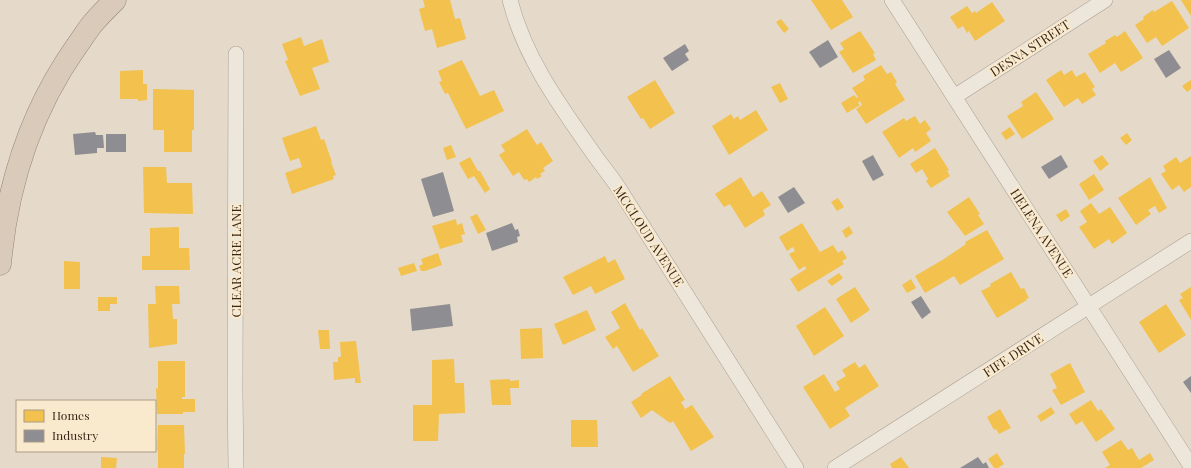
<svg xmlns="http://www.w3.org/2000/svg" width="1191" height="468" font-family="'Playfair Display',serif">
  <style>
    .homes { fill: #f2c14e }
    .industry { fill: #8d8d92 }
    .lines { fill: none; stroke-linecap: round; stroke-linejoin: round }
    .minor-casing { stroke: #aa9f93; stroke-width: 16 }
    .motorway-casing { stroke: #8f8579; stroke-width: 23 }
    .minor { stroke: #ede6db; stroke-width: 15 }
    .motorway { stroke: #d9cab9; stroke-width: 22 }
    .labels { text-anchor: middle; stroke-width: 4; stroke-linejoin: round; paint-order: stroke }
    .street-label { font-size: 13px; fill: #39271a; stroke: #f9e9cd }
  </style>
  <rect width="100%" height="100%" fill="#e5dac9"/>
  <path class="homes" d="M423,0H450L455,19L460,18L466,39L437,48L432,29L425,31L419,9L425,7Z
    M811,0H842L853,17L831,30Z
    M1181,0H1191V16Z
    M1172,1L1189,28L1162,46L1156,37L1147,43L1135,25L1144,19L1143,17L1153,10L1154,12Z
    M992,2L1005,21L975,41L969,31L967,33L963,26L958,29L950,17L967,6L972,13L975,11L976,13Z
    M781,19L789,29L784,33L776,22Z
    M860,31L875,53L873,54L876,60L853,73L839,52L844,49L840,43Z
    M1125,31L1143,58L1121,72L1115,63L1100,73L1088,54L1106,43L1105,41L1115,35L1117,37Z
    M301,37L304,46L322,39L329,62L312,68L320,89L300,96L285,61L288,60L282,44Z
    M462,60L480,96L494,90L504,111L466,129L448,93L445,94L439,82L442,81L438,71Z
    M881,65L887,74L891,72L897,82L895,84L905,100L866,124L856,109L862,105L860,101L858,103L860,105L847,113L841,103L854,95L857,98L858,97L852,88L865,80L863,76Z
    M143,70V84H147V100L138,101V99H120V71Z
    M1061,70L1064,75L1072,70L1076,77L1085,72L1095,87L1092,89L1096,95L1082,104L1078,98L1064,107L1046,80Z
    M655,80L675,113L650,129L643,118L641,119L627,97Z
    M1191,80V89L1187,92L1182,86Z
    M780,83L788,99L780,103L771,87Z
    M153,89L194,90V130H192V152H164V130H153Z
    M1036,92L1054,119L1022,139L1007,116L1023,106L1021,102Z
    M756,110L768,130L729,155L712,126L731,114L734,119L738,116L740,120Z
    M915,116L920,124L925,120L931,129L926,133L931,141L915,152L913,148L899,158L882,132L904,118L906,121Z
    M316,126L321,140L324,139L332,162H331L336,175L333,176L334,179L292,194L285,173L302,167L299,158L290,161L282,138Z
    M1010,127L1015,134L1006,140L1001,133Z
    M527,129L537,145L541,142L553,161L543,168L545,171L540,174L542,176L537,179L536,177L529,182L527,179L524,180L519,172L513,176L499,155L505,151L501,145Z
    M1127,133L1132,140L1126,145L1120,138Z
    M451,145L456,157L447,160L443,148Z
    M935,148L949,170L947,171L950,176L931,188L926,181L928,179L922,169L916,173L910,164Z
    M1102,155L1109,164L1100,171L1093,161Z
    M1191,156V187L1184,192L1179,185L1172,190L1161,174L1166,171L1163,166L1176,157L1180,163Z
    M470,157L478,171H480L490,189L485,193L474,176L468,179L459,163Z
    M143,167H166L167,183H192L193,214L144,213Z
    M1094,174L1104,190L1089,200L1079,184Z
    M741,177L753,197L762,191L771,205L763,210L765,215L745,228L730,204L724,207L715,194Z
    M1150,177L1167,208L1159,213L1155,206L1148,210L1151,214L1136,225L1118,198Z
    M969,197L980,214L978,215L984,224L965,236L947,212Z
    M838,198L844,207L837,211L831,202Z
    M1091,203L1099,214L1110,207L1127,233L1112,244L1109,239L1094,249L1079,227L1087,222L1080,211Z
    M1066,209L1070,216L1061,222L1056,215Z
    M477,214L486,230L478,234L470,217Z
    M456,219L457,225L462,223L465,234L461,235L463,242L440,249L432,226Z
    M802,223L820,252L833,245L838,253L842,250L847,258L842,261L844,264L798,292L790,279L806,269L805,266L799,270L789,254L795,251L793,247L787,251L779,237Z
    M849,226L853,233L846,238L842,231Z
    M179,227V248H189L190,270H142V256H150V228Z
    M987,230L1004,259L960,285L954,276L925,293L915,276L944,259L966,244L965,242Z
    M438,253L442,265L425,271H421L419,266L423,264L421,259Z
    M605,256L608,263L615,259L625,279L595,294L591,286L573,295L563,277Z
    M64,261L80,262V289H64Z
    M414,263L417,271L401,276L398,268Z
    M1011,272L1021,289L1024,288L1029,298L1026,299L1027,300L997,318L981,291L991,286L990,284Z
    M839,273L843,278L832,286L827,281Z
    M911,279L916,288L907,293L902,285Z
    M155,286H179L180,304H172L173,319H177V344L149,348L148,304H156Z
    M855,287L870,310L851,323L836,299Z
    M1191,287V320L1179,300L1183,298L1180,294Z
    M98,297H117V304H110V311H98Z
    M625,303L640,330L642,328L659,356L633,372L617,346L613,349L605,337L620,328L611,312Z
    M1166,304L1186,335L1159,353L1139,322Z
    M825,307L844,336L814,356L796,326Z
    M587,310L596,330L563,345L554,324Z
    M542,328L543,358L521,359L520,329Z
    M318,330H329L330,349H320Z
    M356,341L361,383H355V378L334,380L333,362H338V357H341L340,342Z
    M454,359L455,383H464L465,413L439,414L438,441H413V405H432V360Z
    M158,361H185V397H182V399H195V412H183V414H157L156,388L158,389Z
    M855,362L859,368L865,364L879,386L845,408L850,416L830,429L803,387L824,374L835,392L840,389L836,382L846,376L842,370Z
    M1070,363L1085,392L1061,405L1052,390L1057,388L1050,374Z
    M670,376L685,400L681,402L685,409L692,405L714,437L691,451L673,421L670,423L652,410L641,418L631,402L642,395L641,394Z
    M510,379V381L519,380V388H510L511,405H492L490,380Z
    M1091,400L1098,411L1101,409L1115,429L1096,442L1082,421L1076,425L1069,414Z
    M1051,407L1055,413L1041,422L1037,416Z
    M1000,409L1011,428L999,434L996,429L994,430L987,417Z
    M571,420H597L598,447H571Z
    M158,425H184L185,454H184V468H158V450H157Z
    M1121,440L1128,450L1132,448L1139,460L1150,453L1154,460L1141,468H1105L1110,465L1102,452Z
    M997,453L1004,464L998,468H994L988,459Z
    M101,457L117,458L116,468H101Z
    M901,457L909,468H892L890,464Z"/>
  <path class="industry" d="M828,40L838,57L820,68L809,52Z
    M685,44L689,51L685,54L689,60L672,71L663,58Z
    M1169,50L1181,68L1166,78L1154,59Z
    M95,132L96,135H103L104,148H97V153L75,155L73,134Z
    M106,134H126V152H106Z
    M873,155L884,175L873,181L862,161Z
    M1061,155L1068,167L1049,179L1041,167Z
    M443,172L454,211L433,217L421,179Z
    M794,187L805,203L788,213L778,197Z
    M512,223L515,230L518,229L520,236L517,237L518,242L492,251L486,233Z
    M921,296L931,312L922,319L911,302Z
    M450,304L453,326L412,331L410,309Z
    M1191,376V393L1183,382Z
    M978,457L983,464L986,462L989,468H960Z"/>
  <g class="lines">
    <defs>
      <path id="minor" d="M510,0C525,60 563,110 598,160C607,172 616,183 623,195C681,285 738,377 796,468
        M892,0L1191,466
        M236,54L235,392L236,468
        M954,97L1105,0
        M835,468L1191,241"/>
      <path id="motorway" d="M0,264C7,187 31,111 76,47C82,39 87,30 94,22C100,15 108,7 115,0"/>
    </defs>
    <use href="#minor" class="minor-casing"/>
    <use href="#motorway" class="motorway-casing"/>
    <use href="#minor" class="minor"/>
    <use href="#motorway" class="motorway"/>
  </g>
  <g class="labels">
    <g class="street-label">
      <text transform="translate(1030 48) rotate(-33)" y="5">DESNA STREET</text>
      <text transform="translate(1042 233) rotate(57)" y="5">HELENA AVENUE</text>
      <text transform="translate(649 236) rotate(57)" y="5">MCCLOUD AVENUE</text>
      <text transform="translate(236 261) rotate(-90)" y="5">CLEAR ACRE LANE</text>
      <text transform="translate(1013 355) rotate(-33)" y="5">FIFE DRIVE</text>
    </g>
  </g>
  <rect x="16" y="400" width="140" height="52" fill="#f9e9cd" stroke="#ac9b85"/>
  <rect x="24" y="410" width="20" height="12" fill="#f2c14e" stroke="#ac9b85"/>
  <text x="52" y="420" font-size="12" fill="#39271a">Homes</text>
  <rect x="24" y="430" width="20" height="12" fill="#8d8d92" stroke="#ac9b85"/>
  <text x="52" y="440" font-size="12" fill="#39271a">Industry</text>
</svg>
